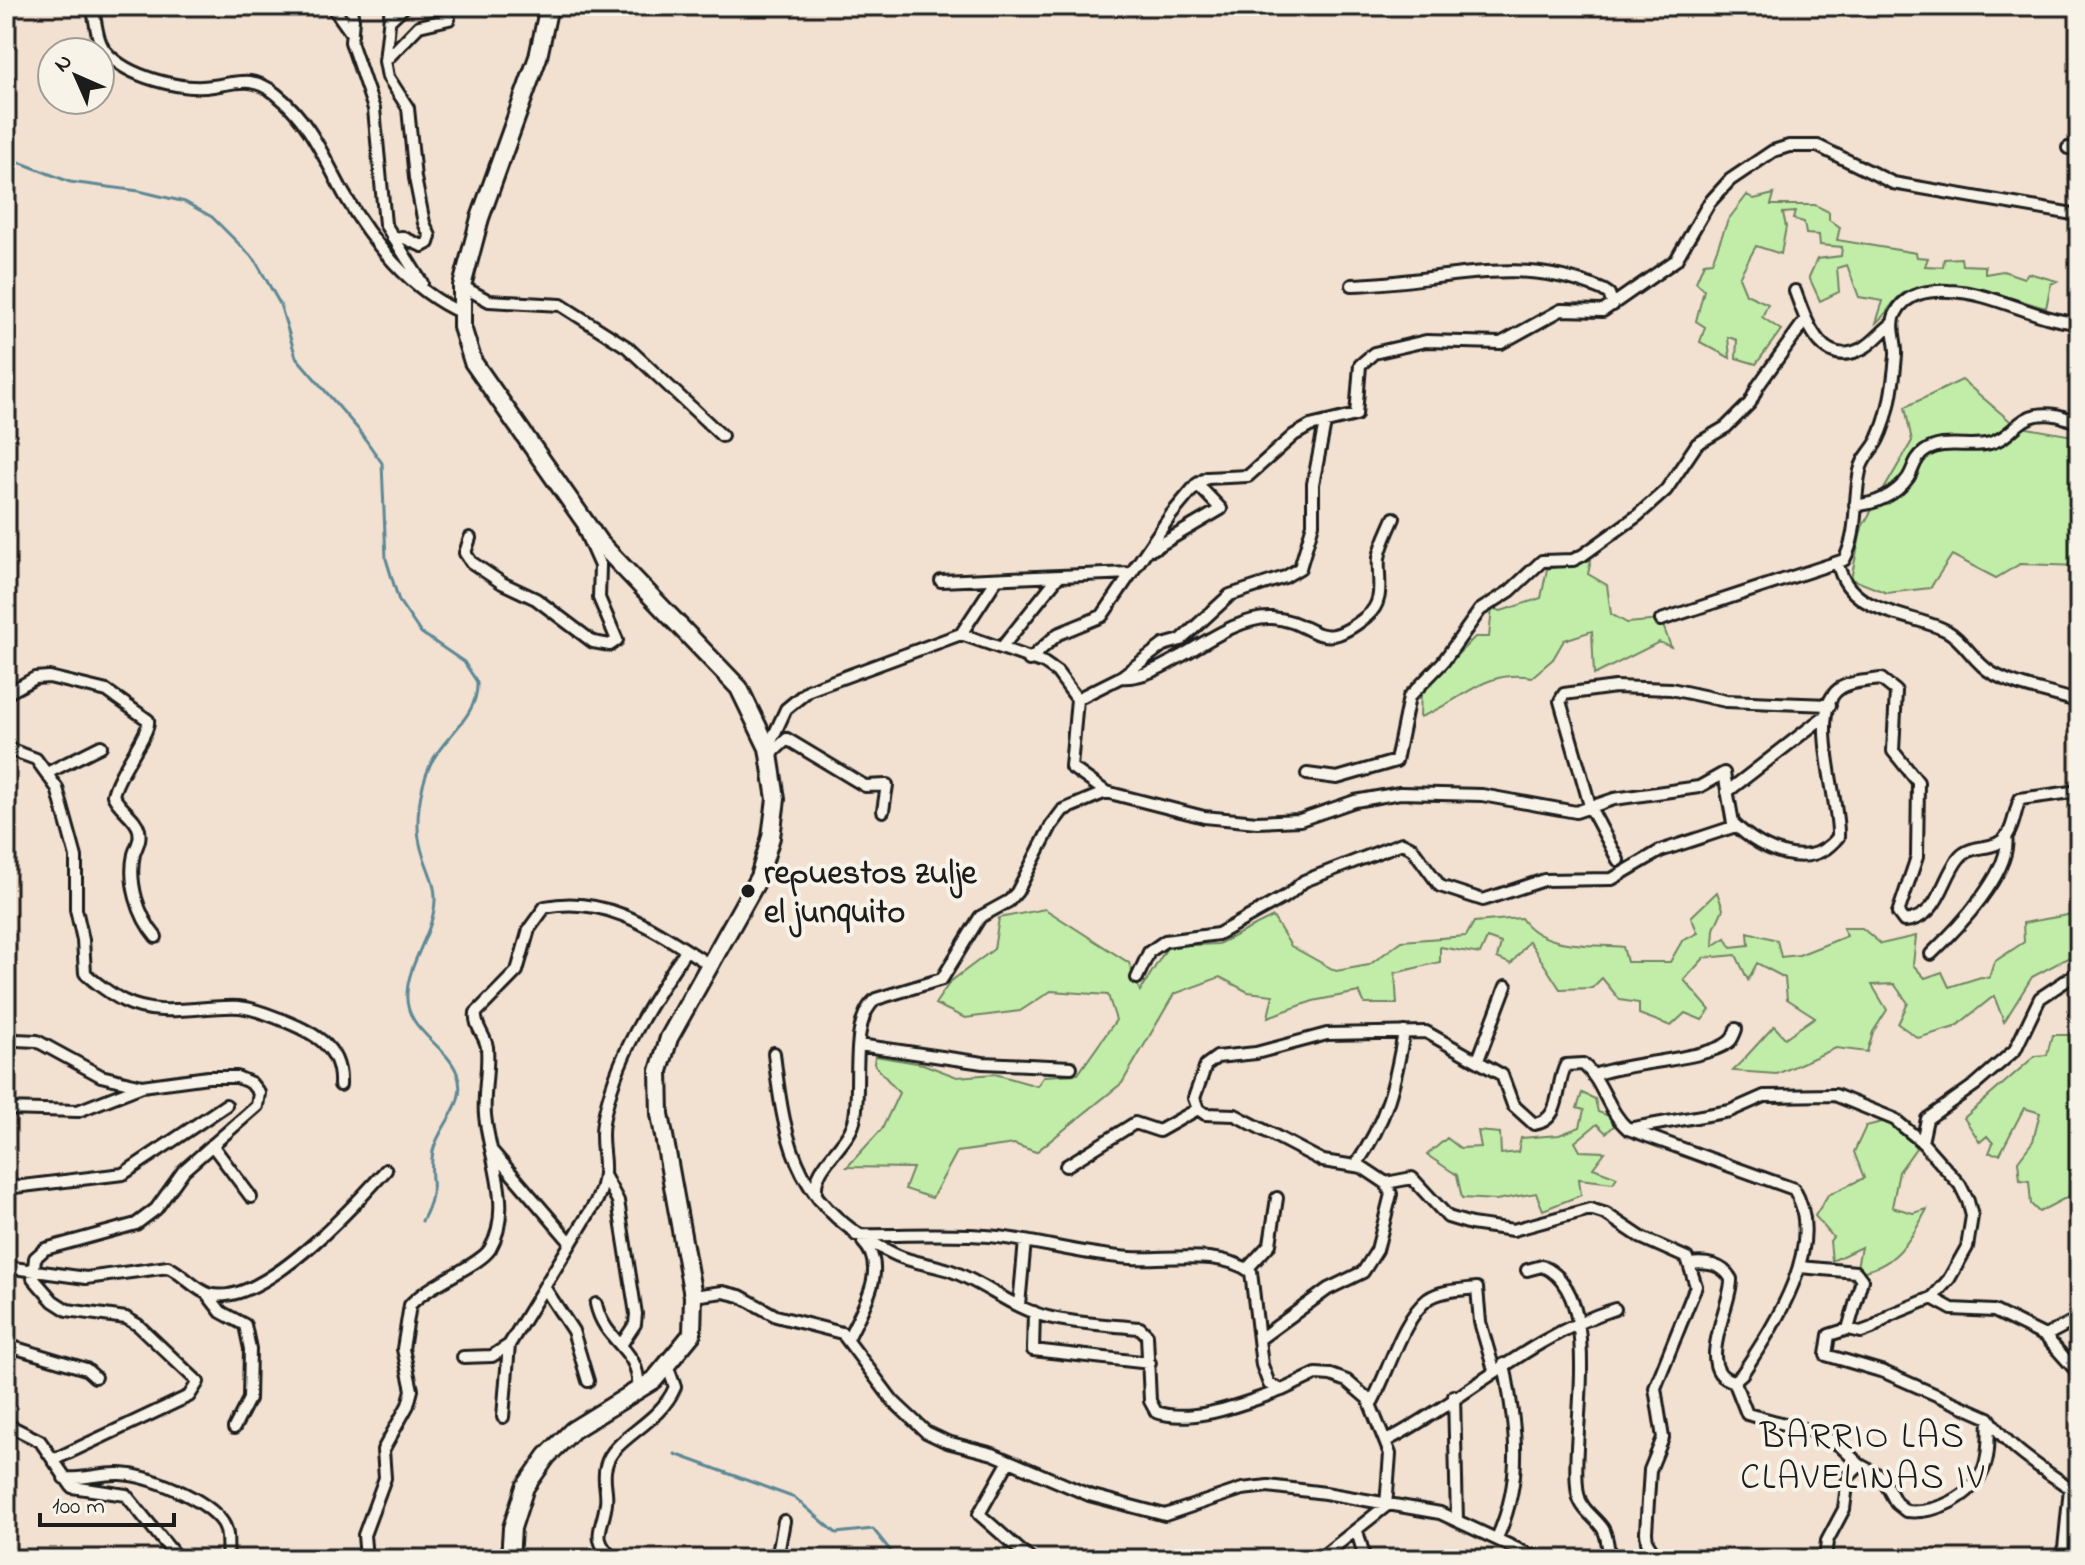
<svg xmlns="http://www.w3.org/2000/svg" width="2085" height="1565" font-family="'Indie Flower',sans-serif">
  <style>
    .green { fill: #c2eda9; stroke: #6f8462; stroke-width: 2 }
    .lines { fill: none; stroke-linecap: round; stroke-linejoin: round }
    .stream { stroke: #5c8895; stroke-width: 3 }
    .street-casing { stroke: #1c1c1c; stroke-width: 16 }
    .primary-casing { stroke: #1c1c1c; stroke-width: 22 }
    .street { stroke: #f7f3e8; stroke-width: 10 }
    .primary { stroke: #f7f3e8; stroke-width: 16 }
    .poi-dot { fill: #1c1c1c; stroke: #f7f3e8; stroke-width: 3 }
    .labels { text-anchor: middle; stroke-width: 8; stroke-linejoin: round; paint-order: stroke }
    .poi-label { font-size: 34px; font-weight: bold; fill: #1c1c1c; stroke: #f7f3e8; text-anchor: start }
    .neighbourhood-label { font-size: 36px; letter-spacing: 2px; fill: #1c1c1c; stroke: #f7f3e8 }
  </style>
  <rect width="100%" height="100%" fill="#f2e0d0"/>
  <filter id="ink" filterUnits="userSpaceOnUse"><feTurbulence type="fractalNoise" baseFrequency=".0125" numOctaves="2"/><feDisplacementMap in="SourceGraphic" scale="16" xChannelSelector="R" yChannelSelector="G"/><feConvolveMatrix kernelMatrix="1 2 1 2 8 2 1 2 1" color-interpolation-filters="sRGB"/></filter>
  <g filter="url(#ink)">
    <path class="green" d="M1774,194L1771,205H1815L1829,212V220L1840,227L1837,240L1916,253L1917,257L1928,258L1925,266L1943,267L1944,259L1961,258L1962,265L1985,266V274L2003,271L2024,278L2028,273L2057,281L2051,284L2046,308C2010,298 1935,271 1901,295C1891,302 1887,315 1876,323L1883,301L1859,297L1847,265L1837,268L1839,292L1820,301L1809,277L1817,259L1841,256L1842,247L1820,245L1819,235L1806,234L1804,222L1793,219L1795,212L1783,213L1786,227L1781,254L1756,246L1739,277L1746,294L1768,304L1762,317L1781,330L1756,364L1736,358L1737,340L1728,337L1730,358L1700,342L1705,327L1696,321L1704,290L1696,282L1704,263L1712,262L1728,220L1747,195L1754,199Z
      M1962,380L2016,426L2079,437V566L2020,564L1996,578L1952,555L1930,588L1887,593L1851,579L1862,527L1912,441L1905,407Z
      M1591,560L1588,574L1607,585L1611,614L1627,623L1661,620L1671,647L1659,642L1594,675L1592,631L1564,640L1553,659L1532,677C1482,669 1462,702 1420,717L1421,691L1475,637H1489L1492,608L1501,611L1541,598L1547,569Z
      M1717,892L1723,909L1714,929L1713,946L1726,938L1731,947L1749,945L1748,932L1777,940L1781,957L1799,955L1847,936L1843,928H1862L1881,944L1916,936L1913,965L1925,978L1942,972L1949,987L1981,977L1989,978L1994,962L2024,942L2023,923L2079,913V952L2032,977L2004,1022L1994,996L1955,1027L1918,1038L1898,1024L1908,1003L1894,984L1872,985L1887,1010L1873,1032L1867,1052L1836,1048L1777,1074L1733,1071L1774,1026L1785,1038L1815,1017L1787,999L1785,978L1757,963L1748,980L1736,955L1704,958L1684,980L1710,1010L1702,1020L1685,1013L1671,1026L1639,1014V1003L1620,1000L1602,978L1592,988L1560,989L1529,941L1511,964L1497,958L1501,943L1487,938L1480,954L1440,947V962L1395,973L1397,1004H1365L1359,992L1313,1001L1268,1017L1273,995L1248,992L1220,977L1174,994L1122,1083L1036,1152L1014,1144L957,1152L932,1198L905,1189L913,1168L847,1167L882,1129L899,1093L874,1064L875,1056L923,1064L957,1077L995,1074L1037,1086L1044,1076L1078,1074L1116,1020L1108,995L1051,991L1020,1011L965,1018L935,1004L950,982L994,949L999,918L1045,909L1129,963L1140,991L1168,946L1218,944L1273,917L1291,946L1336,971L1369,965L1402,941L1466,936L1474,922L1521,918C1542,949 1588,944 1623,947L1627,962H1670L1682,941L1698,933L1691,917Z
      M2052,1035H2079V1205L2071,1195L2039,1212L2031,1204L2029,1181L2020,1180L2018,1161L2033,1141L2040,1113L2024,1108L2000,1154L1989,1153L1993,1143L1987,1136L1980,1142L1964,1118L2035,1056L2047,1055Z
      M1582,1093L1595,1099L1598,1112L1609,1116L1614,1126L1606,1133L1597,1124L1575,1142L1580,1151L1605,1152L1593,1168L1617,1177L1613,1183L1579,1179L1581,1195L1543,1210L1536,1193L1496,1200L1462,1198L1457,1175L1427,1155L1447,1138L1460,1148L1481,1147L1478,1131L1500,1133L1501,1154L1518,1152L1521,1138L1559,1135L1580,1127L1584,1110L1577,1108Z
      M1894,1119L1916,1148L1899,1172L1892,1207L1913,1213L1927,1209C1912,1239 1893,1270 1856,1272L1861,1247L1832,1261L1830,1241L1833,1237L1815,1216L1828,1195L1864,1178L1854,1152L1866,1126Z"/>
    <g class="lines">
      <path class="stream" d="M6,157L70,182L139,191L185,202L212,217L255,260L280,304L296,357L358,429L382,463L386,559L399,601L420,632L464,662L477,682C479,717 443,736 430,765C420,788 414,823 421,848C425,865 436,882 435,900C434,933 409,960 407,993C404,1030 445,1043 457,1073C469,1104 439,1124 433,1151C427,1182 441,1187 422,1221
        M675,1454L795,1498L836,1533L873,1529L897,1559"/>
      <defs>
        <path id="street" d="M92,6C96,20 96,41 106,52C127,77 182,91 213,86C239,82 254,76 276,94C310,121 324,158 344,194C371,241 411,291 462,313
          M332,6L352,34
          M350,6L353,19L351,42L374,109L385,224L422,283
          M391,6L385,61L388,77L408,108L415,178L424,223L430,236L428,243L422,246L402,237L393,239
          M390,20L405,6
          M385,61L419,26L449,19
          M2068,148L2079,150
          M1352,285C1440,283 1516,252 1603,290L1609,294L1613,305
          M462,286L489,301L561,305L627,347L722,436
          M1795,291C1806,321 1822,372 1865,347C1875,341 1883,330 1893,323
          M1855,505C1874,505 1896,495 1908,478C1914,469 1914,459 1924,452C1943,438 1969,449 1990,443C2009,439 2018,418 2037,415C2053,412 2064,417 2079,423
          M470,538L465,553L471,562L502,583L536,599L593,642L610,645L617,640L599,598L600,566L584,530
          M1153,549L1221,509L1197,484
          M1838,564C1849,615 1910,612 1947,631C1965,641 1974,663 1992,673C2018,688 2051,692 2079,702
          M941,581L1130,573
          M1661,620L1844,560C1859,532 1853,501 1860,471C1862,458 1873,450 1878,439C1889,416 1894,380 1896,355C1897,342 1889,325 1896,313C1906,293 1928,290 1949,291C1994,292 2034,320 2079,323
          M961,634L997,579
          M1003,646L1058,577
          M1029,660L1058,634L1102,616L1171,515L1197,484L1207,478L1248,476L1294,435L1310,426L1356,415L1360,365L1374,353L1426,341L1501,343L1561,310L1603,311L1676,260L1709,203L1730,180L1773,151L1789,146H1818L1893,183L2079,215
          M1121,677C1164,682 1223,615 1272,618C1316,621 1318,657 1367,616C1386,601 1377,578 1379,558C1381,545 1389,530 1394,518
          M6,694L35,678L49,677L107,691L148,720C151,733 118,771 113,795C119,809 136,817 139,830C141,840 137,845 134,854C128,882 138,916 156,937
          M1077,699L1121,677L1163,645L1181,640L1230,595L1285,577L1300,568L1313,524V484L1325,423
          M6,748L36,759L57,788L76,857V909L83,940L85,973C94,982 112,995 124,1001C160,1019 202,1005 239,1007C253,1008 267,1014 280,1019C312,1032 342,1045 340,1085
          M768,748L786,709L809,690L961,634L1044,663L1057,672L1077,699L1071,767L1106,792L1204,817L1257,822L1300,820L1355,801L1400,793L1482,795L1576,812L1614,799L1699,787L1724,773L1733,823C1760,849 1809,874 1838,837C1840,801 1807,712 1839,689C1851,681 1868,681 1881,679L1896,691L1893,751L1918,782L1917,857L1898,913L1904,921C1940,918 1941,880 1959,858C1972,842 1996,853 2008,834C2014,825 2015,810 2020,799L2079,791
          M770,755L787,739L865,786L887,785L883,811
          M49,772L101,746
          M1307,774L1337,778L1396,761L1409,697L1443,662L1480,610L1510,591L1542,561L1573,560L1583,555L1637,516L1666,490L1697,444L1726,427L1750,403L1758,386L1806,319
          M1727,792L1825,716
          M1618,860L1591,809L1560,701L1564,694L1615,687L1671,689L1726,701L1830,705
          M1931,954C1955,931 2013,871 2006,836
          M1137,978L1149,952L1165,941L1218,934L1288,895L1304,881L1402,843L1412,848L1440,886L1483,900L1544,880L1612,879L1660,851L1736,826
          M6,1033L16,1040L37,1041L101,1076L142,1086
          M859,1045L983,1063L1071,1067
          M774,1053C785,1152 799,1210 896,1255C913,1263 931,1264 949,1270C983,1282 1013,1309 1048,1317C1077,1324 1110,1325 1140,1328L1147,1335L1150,1401L1156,1412C1193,1425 1247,1402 1282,1390
          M1478,1060L1506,986
          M1594,1075C1625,1062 1712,1060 1731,1040C1732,1039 1736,1030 1736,1029
          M6,1109L78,1111L142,1086L208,1077H237L251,1083L259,1093L257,1106L184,1170L156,1209L136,1224L45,1249L35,1258L33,1278L53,1301L67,1310L126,1318L138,1325L198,1382L189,1396L53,1460
          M1628,1129L1730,1111L1764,1096L1835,1095L1894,1119L1922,1142L1960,1185L1968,1201L1972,1216L1967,1247L1949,1279L1932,1298L1890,1315L1872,1328L1861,1332L1848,1329L1829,1335L1826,1355L1884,1372L1989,1418C2007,1448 2042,1468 2070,1488L2063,1559
          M1922,1142L1927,1119L1976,1084L2015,1050L2040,998L2079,972
          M212,1145L251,1197
          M492,1151L571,1243
          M1356,1165C1387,1119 1395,1085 1404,1032
          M1066,1166L1135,1123L1159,1131L1198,1109
          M605,1177L618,1201L636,1314L635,1324L621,1345
          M1386,1183L1412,1178L1448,1217L1471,1224L1513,1230L1590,1209L1606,1214L1642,1238L1687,1258L1696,1286L1655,1388L1663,1438L1650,1470L1646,1532L1647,1542L1658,1559
          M6,1188L123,1174L226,1105
          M816,1192C813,1164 851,1145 855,1117C861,1084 849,1020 876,999L942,979L980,917L1009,901L1017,892L1051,826L1063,810L1106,792
          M856,1235C904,1236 950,1232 998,1237C1042,1242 1087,1256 1131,1258C1168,1260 1220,1249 1251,1272L1262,1365L1269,1384L1282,1390L1316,1374L1331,1375L1347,1381L1368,1399L1390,1454L1386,1506L1319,1559
          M1690,1264C1705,1262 1723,1264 1731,1279C1733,1302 1692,1373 1734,1381L1747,1414L1818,1433L1839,1445L1860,1465L1882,1477L1896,1503L1906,1511C1936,1514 1972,1497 1984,1468C1990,1453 1988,1434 1989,1418
          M6,1267L86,1278L168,1267C182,1273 195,1290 209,1294C261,1309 354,1206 386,1170
          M1800,1267L1856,1272L1862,1280L1848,1329
          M1247,1269L1270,1244L1277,1198
          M1527,1270L1542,1266C1608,1294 1568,1439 1578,1494C1581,1510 1595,1517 1603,1529C1608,1537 1608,1550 1610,1559
          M544,1287L573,1331L588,1381
          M207,1294L221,1312L245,1325L250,1349L249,1399L234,1428
          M693,1296L723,1292L740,1296L776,1316L842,1333L893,1401L926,1432L947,1442L993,1454L1089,1495L1165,1515L1242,1489L1268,1486L1325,1493L1440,1513L1539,1559
          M1932,1298L1952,1309L1994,1311L2045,1336L2079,1374
          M596,1304C605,1345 642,1348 638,1391
          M1019,1305L1025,1241
          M1034,1312L1033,1350L1150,1363
          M2045,1336L2079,1318
          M1261,1338L1328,1289L1363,1272L1377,1250L1391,1194L1386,1183L1362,1167L1323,1161L1235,1115L1205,1114L1198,1109L1194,1098L1206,1065L1217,1057L1256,1053L1327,1034L1426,1032L1502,1075L1513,1105L1534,1124C1563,1120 1555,1084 1566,1065L1583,1064C1604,1082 1607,1111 1628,1129L1794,1189C1828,1246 1773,1327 1742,1374L1734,1381
          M848,1339C861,1310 890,1269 863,1242
          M6,1345L86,1369L95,1377
          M463,1357L492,1356L509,1345L597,1200C612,1166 598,1151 603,1122C615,1057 650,1004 686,950
          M1454,1396L1457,1520
          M1371,1404C1388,1374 1402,1319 1428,1299C1441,1290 1462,1290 1477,1288L1480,1322L1494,1370
          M503,1417L509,1345
          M6,1424L40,1441L72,1487L126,1495L178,1559
          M1386,1441C1465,1400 1528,1337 1615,1309
          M1009,1461L979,1514L1030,1559
          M64,1478C83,1480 101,1473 120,1474C149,1475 207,1499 223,1523C230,1534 226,1547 228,1559
          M1357,1531L1365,1559
          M1497,1538C1524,1479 1516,1426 1504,1364
          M366,1559L364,1535L385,1478L383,1450L408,1405L412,1390L403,1349L410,1305C430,1283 479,1266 490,1249C514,1207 489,1158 485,1115C483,1093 489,1070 487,1047C485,1035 474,1026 476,1013L517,971L529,929L545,907C609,894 659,933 710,965
          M614,1559C589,1537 603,1530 606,1503C608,1491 602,1479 606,1466C613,1437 659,1425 675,1387L668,1368
          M777,1559L784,1521
          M1825,1559L1827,1541L1844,1509L1848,1477L1860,1465"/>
        <path id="primary" d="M510,1559L512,1528L525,1487L547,1456L573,1430L654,1380L692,1334L693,1296L660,1114L659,1071L669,1038L759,877L771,837L776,799L768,748L739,688L599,542L473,362L462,327V286L480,218L538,57L549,6"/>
      </defs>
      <use href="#street" class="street-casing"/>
      <use href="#primary" class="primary-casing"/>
      <use href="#street" class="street"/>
      <use href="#primary" class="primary"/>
    </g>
  </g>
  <circle class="poi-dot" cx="748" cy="891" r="8"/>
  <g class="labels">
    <g class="poi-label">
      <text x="764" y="883">repuestos zulje<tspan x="764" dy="39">el junquito</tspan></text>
    </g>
    <g class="neighbourhood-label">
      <text x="1863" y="1447">BARRIO LAS<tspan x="1863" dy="41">CLAVELINAS IV</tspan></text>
    </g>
  </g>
  <rect width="2085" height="1565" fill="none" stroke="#f7f3e8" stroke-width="32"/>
  <rect x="16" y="16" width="2053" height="1533" fill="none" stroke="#1c1c1c" stroke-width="3" filter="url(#ink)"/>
  <g transform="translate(76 76) rotate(315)"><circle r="38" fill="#f7f3e8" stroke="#9f9d96" stroke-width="2"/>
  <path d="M0-6L14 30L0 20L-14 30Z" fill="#1c1c1c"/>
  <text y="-12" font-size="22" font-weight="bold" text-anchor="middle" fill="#1c1c1c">N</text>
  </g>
  <path d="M40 1513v12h134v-12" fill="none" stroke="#1c1c1c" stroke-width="4"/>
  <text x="52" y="1513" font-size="24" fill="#1c1c1c" stroke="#f7f3e8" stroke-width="6" paint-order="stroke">100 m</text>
</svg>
